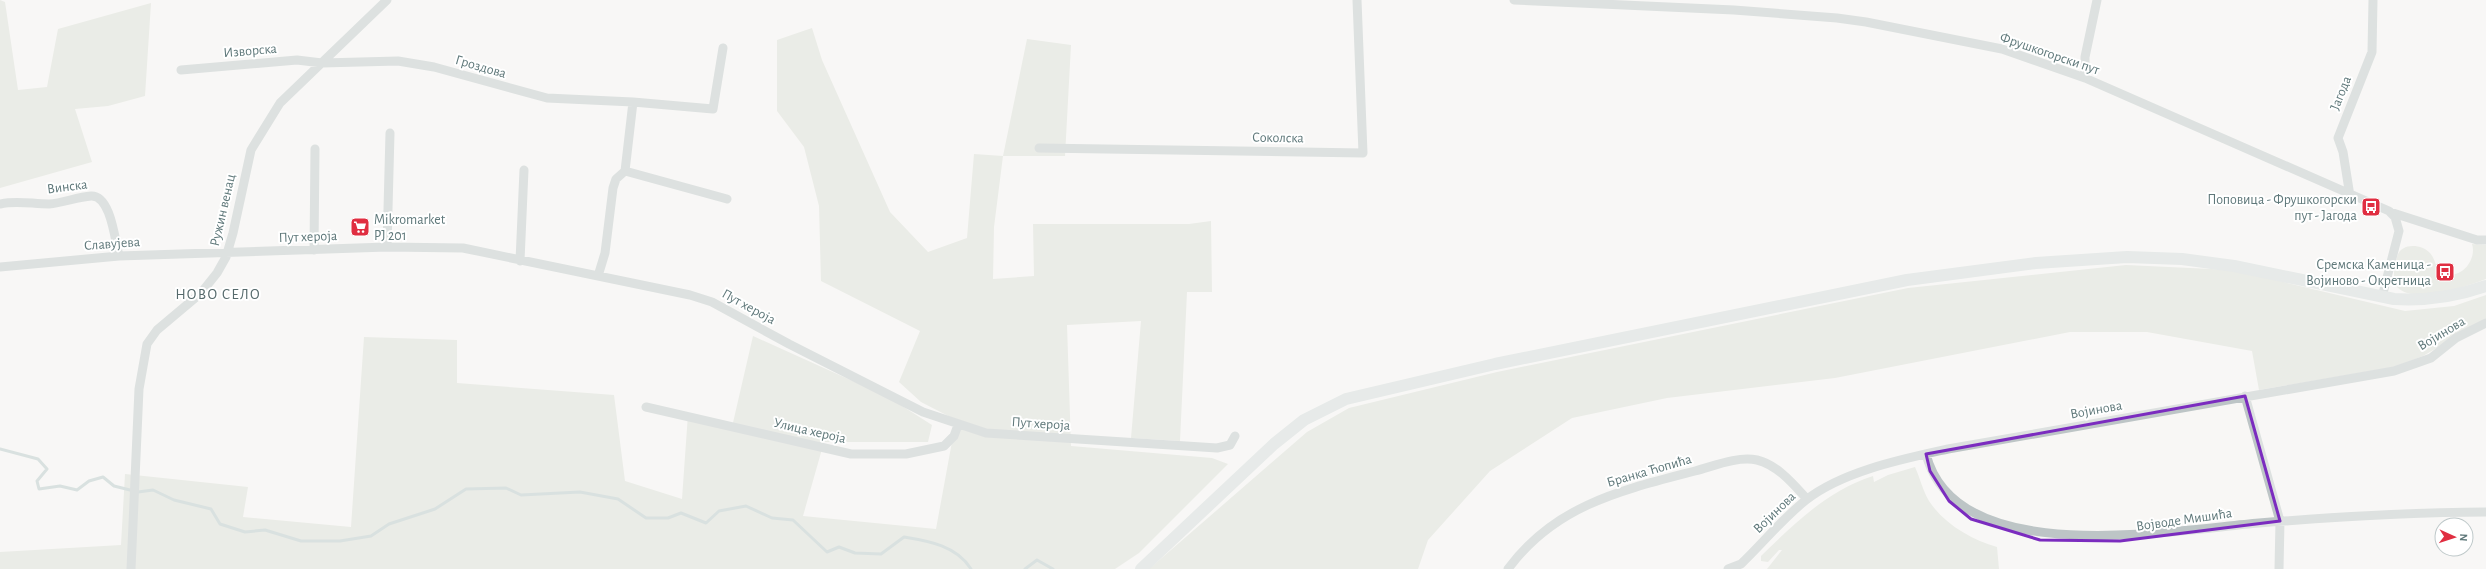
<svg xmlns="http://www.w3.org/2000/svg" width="2486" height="569" font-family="'Alegreya Sans',sans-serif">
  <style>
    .green { fill: #daddd5 }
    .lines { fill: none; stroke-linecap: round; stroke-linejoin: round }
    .stream { stroke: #b4c6c5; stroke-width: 3 }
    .minor { stroke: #bdc5c6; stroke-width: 9 }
    .major { stroke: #d2d9d9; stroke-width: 12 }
    .marked { fill: none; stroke: #7b2cbf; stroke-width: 3; stroke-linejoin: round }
    .labels { text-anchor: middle; stroke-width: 4; stroke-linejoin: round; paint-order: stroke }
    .street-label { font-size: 14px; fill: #5f787a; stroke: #fff }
    .poi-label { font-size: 14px; fill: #5f787a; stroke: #fff; text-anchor: end }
    .neighbourhood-label { font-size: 15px; letter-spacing: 1px; fill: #55696b; stroke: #fff }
  </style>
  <rect width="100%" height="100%" fill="#f8f7f5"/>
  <path class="green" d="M0,0L5,2L18,90L47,87L58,29L151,3L145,96L108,106L75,109L92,162L0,188Z
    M812,28L822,60L890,212L928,252L967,238L974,154L1003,156L1027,39L1071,45L1065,156H1003L994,227L993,279L1034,276L1033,224H1189L1211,221L1212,292H1187L1180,441L1131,438L1141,321L1067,325L1071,446L1212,458L1228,464L1139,553L1115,569H0V552L121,545L125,474L248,487L243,517L351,527L364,337L457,340V383L614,395L625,481L682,499L688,414L732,427L753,336L888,397L932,425L928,442H824L803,516L936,529L956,420L921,402L899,382L920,331L821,281L819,206L804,147L777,111V40Z
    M2472,244L2486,245V279C2465,287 2414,305 2397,287C2392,276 2394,268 2397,257C2400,243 2421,243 2430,253C2436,260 2435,269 2444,273C2462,280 2477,259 2472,244Z
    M2126,265L2233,270L2405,311L2454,306L2486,295V319L2423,356L2394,367L2259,390L2252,351L2147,332H2070L1835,378L1667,398L1572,418L1490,471L1428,540L1418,569H1149L1307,432L1349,408L1497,372L1908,288Z
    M1915,467C1920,478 1923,491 1929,501C1944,524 1972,540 1997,547L1999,569H1767L1782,550H1779L1768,562L1761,561V556C1795,523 1827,491 1873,476L1874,482L1888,475Z"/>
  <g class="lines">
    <path class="stream" d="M0,449L38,459L47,469L37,481L39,489L60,486L77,490L89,481L103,477L114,486L138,492L153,490L174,500L211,509L220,524L245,532L265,530L301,541H340L371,536L389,524L435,509L466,489L506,488L521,495L580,492L618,499L646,518H668L681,513L706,523L719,511L746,506L772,518L793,520L827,552L839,547L855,553L881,554L904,537C929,541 957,546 971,569
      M1025,569L1037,560L1053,569"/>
    <path class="minor" d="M1514,0L1734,10L1837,18L1866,22L2002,49L2085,78L2389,211L2395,217L2399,231L2382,297
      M181,70L297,60L322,63L398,61L434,67L547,98L633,102L625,171L616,179L613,188L605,253L598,276
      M2085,78V57L2097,0
      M633,102L713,109L723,48
      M1039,148L1363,153L1357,0
      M625,171L727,199
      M2350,196L2343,152L2338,138L2372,52L2373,0
      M0,204C17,200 32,204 49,204C63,203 77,197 91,196C111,195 115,241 119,256
      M2390,212L2477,240H2486
      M387,247L390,133
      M314,250L315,149
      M520,261L524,170
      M0,267L119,256L387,247L463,248L690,295L712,302L789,344L923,412L986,433L1217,448L1230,445L1235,436
      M2245,396L2280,521L2279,569
      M646,407L851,454H906L944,446L954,436L958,425
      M1926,454C1955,569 2166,531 2259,523C2334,517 2411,512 2486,512
      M131,569L139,389L147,344L157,330L201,293L217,273L226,257L233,233L251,150L280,103L387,0
      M1508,569C1555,505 1622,490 1695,471C1714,466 1737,456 1757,460C1778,465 1794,485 1807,499
      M1728,569L1741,564C1763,543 1782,519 1806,500C1843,471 1903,459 1948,449L2394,371L2431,358L2456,338L2486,323"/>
    <path class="major" d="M1141,569L1274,444L1304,420L1346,399L1495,364L1907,280L2036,263L2127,257L2182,259L2234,266L2394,299C2427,301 2455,297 2486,286"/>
  </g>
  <path d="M0 0H2486V569H0ZM2245,396L2280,521L2120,541L2040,540L1971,519L1949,501L1930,471L1926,454Z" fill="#f8f7f5" fill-opacity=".55" fill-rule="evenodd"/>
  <path class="marked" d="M2245,396L2280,521L2120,541L2040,540L1971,519L1949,501L1930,471L1926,454Z"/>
  <defs>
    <symbol id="bus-square" viewBox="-11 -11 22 22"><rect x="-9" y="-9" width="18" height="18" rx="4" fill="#e02e41" stroke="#fff"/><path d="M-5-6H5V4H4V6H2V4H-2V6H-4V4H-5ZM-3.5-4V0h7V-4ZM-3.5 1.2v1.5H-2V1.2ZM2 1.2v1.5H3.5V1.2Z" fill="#fff"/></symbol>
    <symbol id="supermarket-square" viewBox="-11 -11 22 22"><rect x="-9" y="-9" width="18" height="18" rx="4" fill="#e02e41" stroke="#fff"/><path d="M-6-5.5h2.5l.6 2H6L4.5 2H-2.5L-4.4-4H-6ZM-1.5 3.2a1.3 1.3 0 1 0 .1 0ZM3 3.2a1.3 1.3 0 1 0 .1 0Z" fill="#fff"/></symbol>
  </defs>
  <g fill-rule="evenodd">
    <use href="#bus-square" x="2360" y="196" width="22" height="22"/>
    <use href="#supermarket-square" x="349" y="216" width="22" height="22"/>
    <use href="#bus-square" x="2434" y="261" width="22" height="22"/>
  </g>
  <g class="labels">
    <g class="street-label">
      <text transform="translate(250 50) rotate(-5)" y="5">Изворска</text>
      <text transform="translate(2050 53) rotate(19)" y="5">Фрушкогорски пут</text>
      <text transform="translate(481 66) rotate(16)" y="5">Гроздова</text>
      <text transform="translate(2340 93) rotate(-68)" y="5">Јагода</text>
      <text transform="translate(1278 137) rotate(1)" y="5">Соколска</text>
      <text transform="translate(67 186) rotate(-7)" y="5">Винска</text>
      <text transform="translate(222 210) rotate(-77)" y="5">Ружин венац</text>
      <text transform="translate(308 236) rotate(-2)" y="5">Пут хероја</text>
      <text transform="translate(112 243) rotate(-4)" y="5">Славујева</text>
      <text transform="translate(749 306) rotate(29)" y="5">Пут хероја</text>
      <text transform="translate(2441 333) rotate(-31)" y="5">Војинова</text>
      <text transform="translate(2096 409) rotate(-10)" y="5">Војинова</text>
      <text transform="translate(1041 423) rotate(4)" y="5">Пут хероја</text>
      <text transform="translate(810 430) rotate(13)" y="5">Улица хероја</text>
      <text transform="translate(1649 470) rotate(-16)" y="5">Бранка Ћопића</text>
      <text transform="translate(1774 512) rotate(-44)" y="5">Војинова</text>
      <text transform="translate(2184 519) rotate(-8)" y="5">Војводе Мишића</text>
    </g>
    <g class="poi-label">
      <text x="2357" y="204">Поповица - Фрушкогорски<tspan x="2357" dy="16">пут - Јагода</tspan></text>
      <text x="374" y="224" text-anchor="start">Mikromarket<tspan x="374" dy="16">PJ 201</tspan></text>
      <text x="2431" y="269">Сремска Каменица -<tspan x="2431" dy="16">Војиново - Окретница</tspan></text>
    </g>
    <g class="neighbourhood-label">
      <text x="218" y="299">НОВО СЕЛО</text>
    </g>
  </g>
  <g transform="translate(2454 537) rotate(93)"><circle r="19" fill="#ffffff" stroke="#bfc9ca"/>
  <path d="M0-3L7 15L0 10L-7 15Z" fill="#e02e41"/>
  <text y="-6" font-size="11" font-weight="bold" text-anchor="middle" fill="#5f787a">N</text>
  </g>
</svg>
